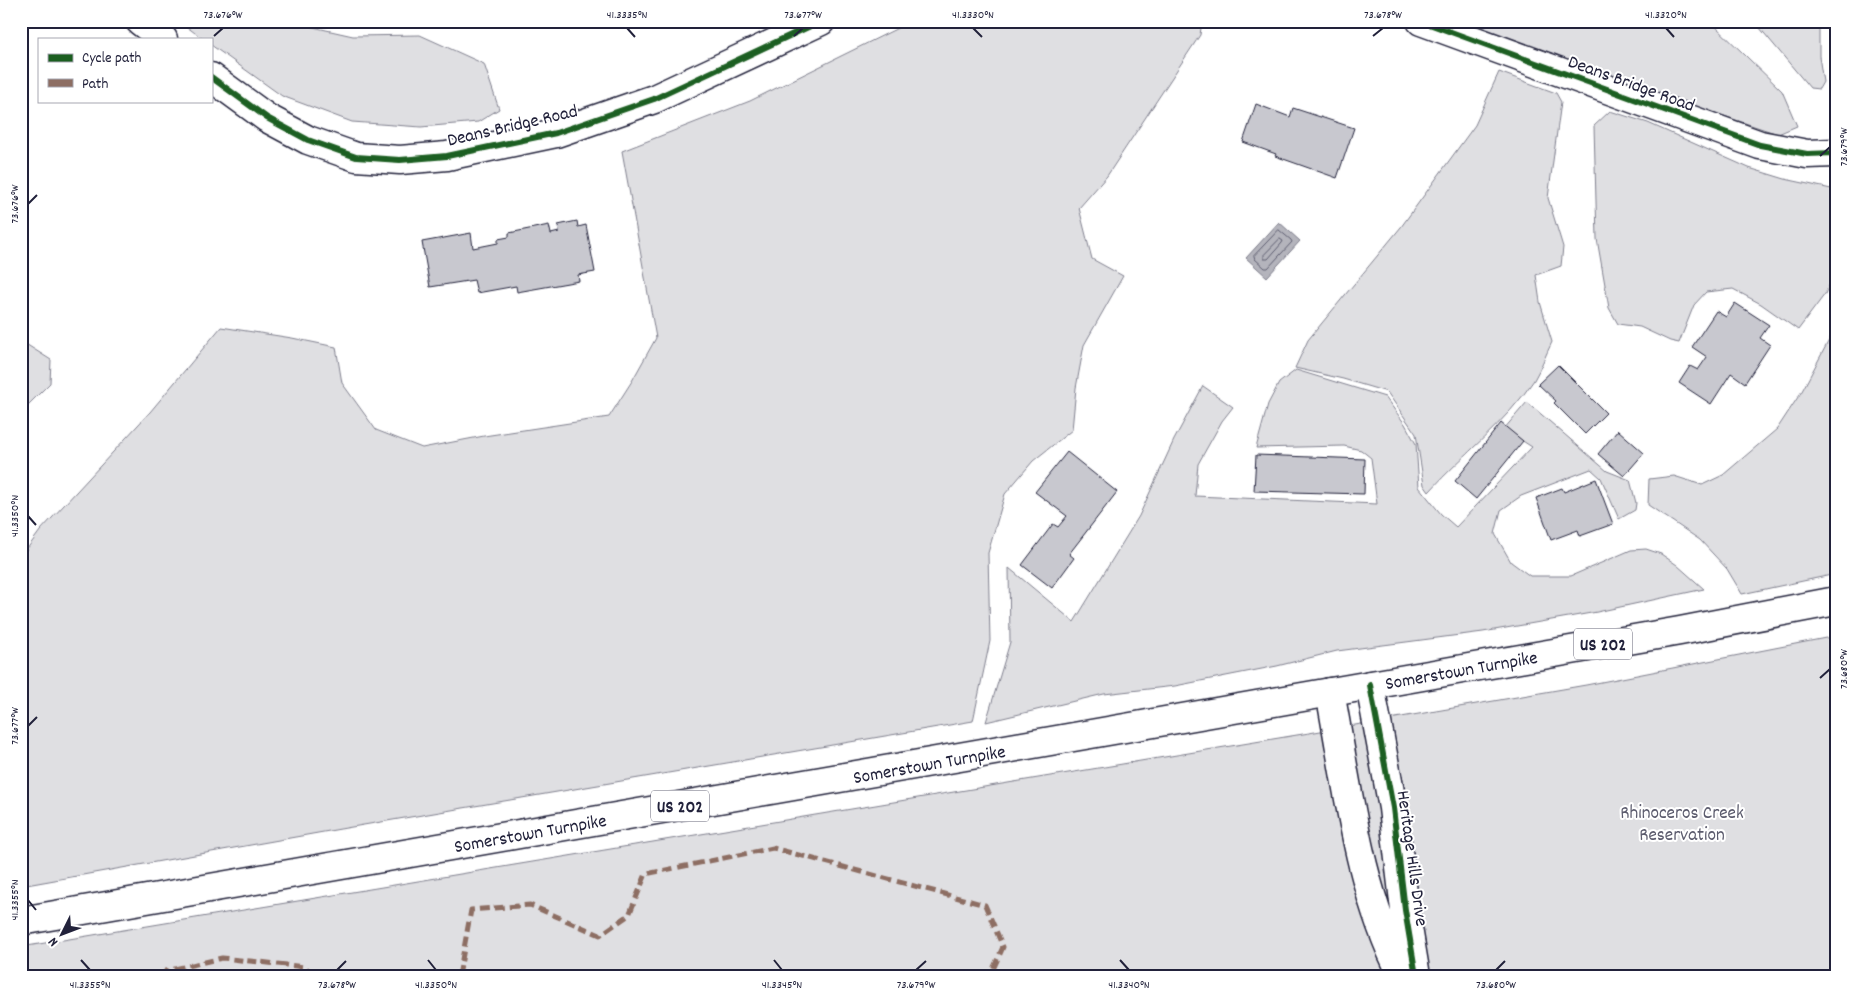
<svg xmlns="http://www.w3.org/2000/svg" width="1857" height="997" font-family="Dekko,sans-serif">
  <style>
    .green { fill: #dfdfe2; stroke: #80808e }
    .water { fill: #b4b4bc; stroke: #7a7a88 }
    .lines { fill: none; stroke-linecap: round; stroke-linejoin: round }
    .shore { stroke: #5c5c6f; stroke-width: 1 }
    .building { fill: #c8c8cf; stroke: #22223b }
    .minor-casing { stroke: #22223b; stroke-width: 31 }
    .major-casing { stroke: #22223b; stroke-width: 31 }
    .minor { stroke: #fff; stroke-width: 28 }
    .major { stroke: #fff; stroke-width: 28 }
    .quiet { stroke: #8d6e63; stroke-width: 5; stroke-dasharray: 10 5; stroke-linecap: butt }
    .cycleway-casing { stroke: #fff; stroke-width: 9 }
    .cycleway { stroke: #1b5e20; stroke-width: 6 }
    .ticks { fill: none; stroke: #22223b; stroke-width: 2 }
    .labels { text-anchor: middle; stroke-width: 4; stroke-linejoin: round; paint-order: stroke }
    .shield { fill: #fff; stroke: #646476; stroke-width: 1 }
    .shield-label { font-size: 18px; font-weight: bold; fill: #22223b }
    .street-label { font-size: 19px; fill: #22223b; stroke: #fff }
    .park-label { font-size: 19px; fill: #5b5b6d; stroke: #fff }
    .neatline { fill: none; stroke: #22223b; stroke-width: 2 }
    .ticks-label { font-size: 12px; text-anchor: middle; fill: #22223b }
  </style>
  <rect width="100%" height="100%" fill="#fff"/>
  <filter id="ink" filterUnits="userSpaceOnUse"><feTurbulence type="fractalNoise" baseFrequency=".02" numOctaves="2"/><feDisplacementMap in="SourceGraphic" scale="10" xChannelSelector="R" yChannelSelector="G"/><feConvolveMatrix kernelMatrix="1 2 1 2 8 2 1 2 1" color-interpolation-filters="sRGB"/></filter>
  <g filter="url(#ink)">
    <path class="green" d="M179,21H286L353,36L420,35L484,64L499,109L478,122L421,127L352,122L282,96L211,45V39H203Z
      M912,21H1202L1200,35L1107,176L1079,208L1092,259L1123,276L1084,345L1076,388L1072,430L1033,461L1005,494L988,553L990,641L973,721L346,828L21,886V557L40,531L150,412L221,327L292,338L336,347L342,383L376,430L422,448L484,436L609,417L632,381L656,338L622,151L750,101Z
      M1450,21H1710L1782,91L1797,126L1778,134L1610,78Z
      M1754,21H1819V56L1823,82L1819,89L1810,88Z
      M1499,72L1556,93L1561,102L1548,198L1563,247L1561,266L1536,275L1540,302L1552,342C1546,354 1541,368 1534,380C1506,423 1463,454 1429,492L1424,485L1416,434L1387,392L1343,379L1295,368L1308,340L1401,227L1475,125Z
      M1610,111L1648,123L1749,168L1785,179L1836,190V271L1825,294L1798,330L1761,304L1733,289L1706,292L1694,305L1679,343L1670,341L1640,327L1618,324L1609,308L1597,239L1594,126Z
      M1836,327V574L1742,594L1727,569L1700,540L1648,505L1649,479L1674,476L1702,485L1723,475L1777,429L1802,391Z
      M21,341L51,360L50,383L21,412Z
      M1296,370L1385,397L1405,424L1416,444L1419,487L1441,514L1456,527L1532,447L1504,429L1527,402L1607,471L1630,480L1636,503L1635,510L1619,519L1601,478L1591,469L1521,496L1501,510L1495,534L1511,562L1530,576H1571L1631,550L1646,549L1661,554L1677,565L1704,589L1597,612L1483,632L1337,651L1277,666L1175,686L1104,694L986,722L1010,642L1009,568L1074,622L1139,516L1174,440L1203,386L1233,407L1222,421L1198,464L1195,496L1377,504L1371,458L1361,450L1344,446L1256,448L1268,404L1279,383Z
      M1836,636V976H21V947L1309,733L1586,685Z"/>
    <path class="water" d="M1279,222L1300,241L1267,277L1246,258Z"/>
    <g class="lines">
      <path class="shore" d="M1279,230L1291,240L1292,242L1268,268H1265L1255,259L1254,256Z
        M1280,239L1283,241L1282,243L1268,259H1264V255Z"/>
    </g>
    <path class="building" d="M1256,104L1290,117L1293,108L1354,128L1337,178L1275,156L1276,154L1243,142Z
      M577,221L578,227L586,225L595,272L578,275L579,281L517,292L516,286L477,293L474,280L430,287L422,242L471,233L473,248L498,243V239L509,237V233L549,225L551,234L559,232L558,225Z
      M1735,303L1769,325L1760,338L1770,345L1745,383L1731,373L1711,404L1679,383L1690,366L1698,370L1707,357L1692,347L1716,311L1726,317Z
      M1558,365L1606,413L1585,434L1554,403L1556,401L1538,384Z
      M1501,423L1523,441L1476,499L1455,481Z
      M1618,430L1644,453L1624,476L1598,454Z
      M1067,452L1117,492L1069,554L1074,558L1052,588L1022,565L1053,524L1058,527L1067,516L1035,492Z
      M1256,455L1365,459L1364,494L1254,491Z
      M1596,479L1613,524L1580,536L1578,530L1551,540L1536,498L1562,488L1564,492Z"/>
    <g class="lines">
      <defs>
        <path id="minor" d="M140,21L163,39
          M1421,21L1760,145L1807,154L1836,153
          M211,77L267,118L308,140L356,157L400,160L447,156L556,133L654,99L821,21
          M1370,685L1393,808L1405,910L1416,976
          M1330,692C1348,787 1358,889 1403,976"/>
        <path id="major" d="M21,921L1680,631L1836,601"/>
      </defs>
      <use href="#minor" class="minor-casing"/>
      <use href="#major" class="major-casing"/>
      <use href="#minor" class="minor"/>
      <use href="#major" class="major"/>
      <path class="quiet" d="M161,976L166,971L222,958L305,967L314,976
        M459,976L471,910L530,905L600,935L629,915L646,874L773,848L985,905L1003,947L990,976"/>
      <defs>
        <path id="cycleway" d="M1421,21L1760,145L1807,154L1836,153
          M211,77L267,118L308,140L356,157L400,160L447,156L556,133L654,99L821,21
          M1370,685L1393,808L1405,910L1416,976"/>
      </defs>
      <use href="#cycleway" class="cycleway-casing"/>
      <use href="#cycleway" class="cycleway"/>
    </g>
  </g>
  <path class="ticks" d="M627,28L635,37M973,28L982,37M1666,28L1674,37M214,36L223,28M794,36L803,28M1373,36L1383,28M1820,156L1830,147M28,204L37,195M28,516L36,525M1820,678L1830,669M28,726L37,717M28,900L36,910M81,960L90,970M428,960L436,970M774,960L782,970M1120,960L1129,970M337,970L346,961M916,970L926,961M1496,970L1505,961"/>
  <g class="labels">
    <g class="shield">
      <rect x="1574" y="628.5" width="58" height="31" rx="4"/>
      <rect x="651" y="790.5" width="58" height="31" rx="4"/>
    </g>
    <g class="shield-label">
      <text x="1603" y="650">US 202</text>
      <text x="680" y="812">US 202</text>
    </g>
    <g class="street-label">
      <text transform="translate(1632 82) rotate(20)" y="7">Deans Bridge Road</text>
      <text transform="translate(512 124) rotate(-13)" y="7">Deans Bridge Road</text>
      <text transform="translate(1461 669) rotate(-10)" y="7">Somerstown Turnpike</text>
      <text transform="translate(929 763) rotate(-10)" y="7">Somerstown Turnpike</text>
      <text transform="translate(530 832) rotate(-10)" y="7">Somerstown Turnpike</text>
      <text transform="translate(1414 858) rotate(82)" y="7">Heritage Hills Drive</text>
    </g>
    <g class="park-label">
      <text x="1682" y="818">Rhinoceros Creek<tspan x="1682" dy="22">Reservation</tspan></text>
    </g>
  </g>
  <rect width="1857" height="997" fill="none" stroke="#fff" stroke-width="55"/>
  <rect x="38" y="38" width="175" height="65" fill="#ffffff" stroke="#a7a7b1"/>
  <rect x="48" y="54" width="25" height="8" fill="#1b5e20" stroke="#a7a7b1"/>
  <text x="82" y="62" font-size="15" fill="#22223b">Cycle path</text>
  <rect x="48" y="79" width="25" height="8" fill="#8d6e63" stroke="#a7a7b1"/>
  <text x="82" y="88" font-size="15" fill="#22223b">Path</text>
  <g transform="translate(62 934) rotate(228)" stroke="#ffffff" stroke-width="4" paint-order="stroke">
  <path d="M0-4L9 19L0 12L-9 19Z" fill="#22223b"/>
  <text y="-8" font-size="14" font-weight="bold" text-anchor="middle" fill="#22223b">N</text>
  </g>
  <rect x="28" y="28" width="1802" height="942" class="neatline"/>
  <g class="ticks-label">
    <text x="223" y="18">73.676°W</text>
    <text x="627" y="18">41.3335°N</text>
    <text x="803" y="18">73.677°W</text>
    <text x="973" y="18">41.3330°N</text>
    <text x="1383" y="18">73.678°W</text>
    <text x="1666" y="18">41.3320°N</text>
    <text transform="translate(1843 147) rotate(-90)" y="4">73.679°W</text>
    <text transform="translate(14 204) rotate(-90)" y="4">73.676°W</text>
    <text transform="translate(14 516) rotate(-90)" y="4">41.3350°N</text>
    <text transform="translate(1843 669) rotate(-90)" y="4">73.680°W</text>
    <text transform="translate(14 726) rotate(-90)" y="4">73.677°W</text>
    <text transform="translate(14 900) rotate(-90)" y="4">41.3355°N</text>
    <text x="90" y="988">41.3355°N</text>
    <text x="337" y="988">73.678°W</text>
    <text x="436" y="988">41.3350°N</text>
    <text x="782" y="988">41.3345°N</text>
    <text x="916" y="988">73.679°W</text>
    <text x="1129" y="988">41.3340°N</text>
    <text x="1496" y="988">73.680°W</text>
  </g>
</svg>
